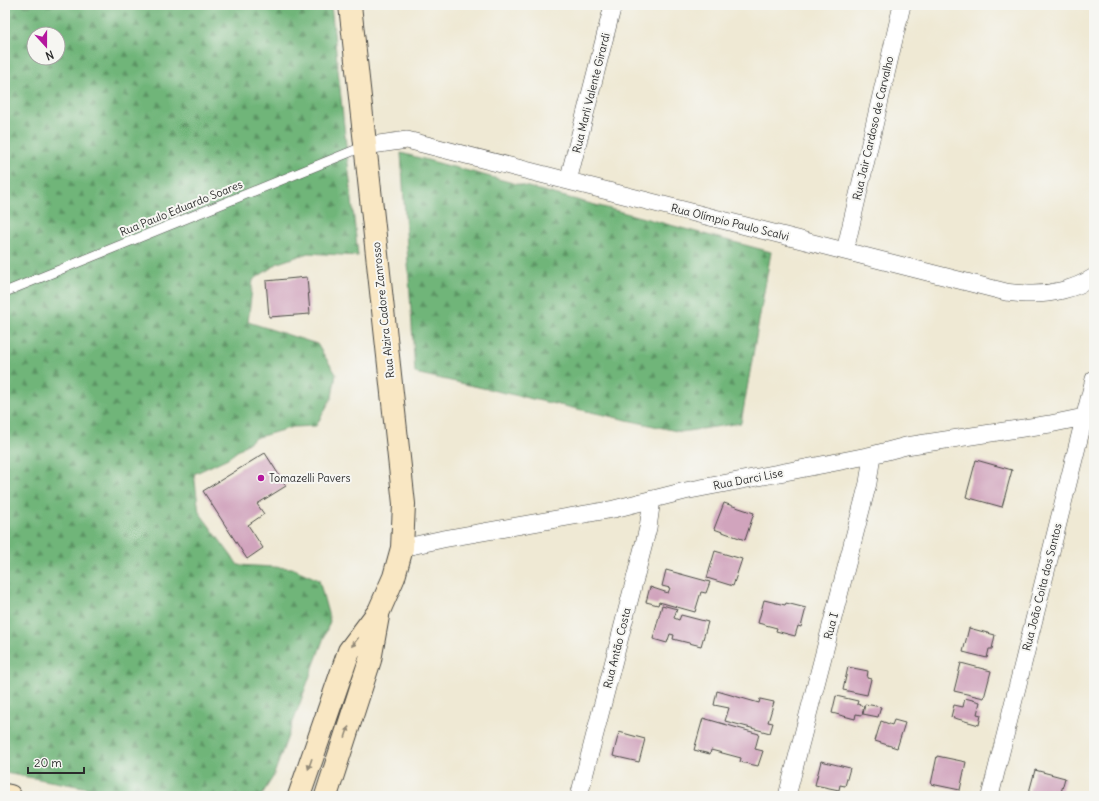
<svg xmlns="http://www.w3.org/2000/svg" width="1099" height="801" font-family="Delius,sans-serif">
  <style>
    .forest { fill: url(#forest-firs); stroke: #4d7052; fill-rule: evenodd }
    .building { fill: #d1a4bd }
    .lines { fill: none; stroke-linecap: round; stroke-linejoin: round }
    .lane-casing { stroke: #484844; stroke-width: 10 }
    .street-casing { stroke: #484844; stroke-width: 18 }
    .secondary-casing { stroke: #484844; stroke-width: 24 }
    .lane { stroke: #fff; stroke-width: 9 }
    .street { stroke: #fff; stroke-width: 17 }
    .secondary { stroke: #f9e7c3; stroke-width: 22 }
    .oneway { fill: #928977 }
    .poi-dot { fill: #b5179e; stroke: #f6f6f2; stroke-width: 1.5 }
    .labels { text-anchor: middle; stroke-width: 4; stroke-linejoin: round; paint-order: stroke }
    .street-label { font-size: 11px; fill: #2b2b2b; stroke: #f6f6f2 }
    .poi-label { font-size: 11px; fill: #2b2b2b; stroke: #f6f6f2; text-anchor: start }
  </style>
  <defs>
    <pattern id="forest-firs" width="22" height="20" patternUnits="userSpaceOnUse"><rect width="22" height="20" fill="#6fb579"/><path d="M5 1l3.5 6h-7zM16 11l3.5 6h-7z" fill="#5b9363"/></pattern>
  </defs>
  <rect width="100%" height="100%" fill="#f6f6f2"/>
  <filter id="ink" filterUnits="userSpaceOnUse"><feTurbulence type="fractalNoise" baseFrequency=".025" numOctaves="2"/><feDisplacementMap in="SourceGraphic" scale="8" xChannelSelector="R" yChannelSelector="G"/><feConvolveMatrix kernelMatrix="1 2 1 2 8 2 1 2 1" color-interpolation-filters="sRGB"/></filter>
  <filter id="wash" filterUnits="userSpaceOnUse"><feTurbulence type="fractalNoise" baseFrequency=".012" numOctaves="4" result="noise"/><feDisplacementMap in="SourceGraphic" scale="16" xChannelSelector="R" yChannelSelector="G"/><feGaussianBlur stdDeviation="0.9" result="paint"/><feColorMatrix in="noise" values="0 0 0 0 0 0 0 0 0 0 0 0 0 0 0 0 0 1.4 0 .05"/><feComposite in="paint" operator="in"/></filter>
  <g filter="url(#wash)">
    <rect width="100%" height="100%" fill="#efe9d4"/>
    <path class="forest" d="M5,5H331L358,256L308,253L278,263L253,280L248,322L317,344L336,374L332,397L316,426L293,427L255,438L228,458L194,474L199,512L238,565L292,568L319,580L330,621L273,777L261,796H133L5,773ZM34,34H58V58H34Z
      M401,153L771,252L741,423L681,432L415,373Z"/>
    <g id="blocks">
      <path class="building" d="M307,277L310,314L269,317L266,281Z
        M265,453L286,486L257,504L264,514L248,525L263,548L247,559L203,491Z
        M976,460L1012,470L1002,507L966,497Z
        M724,503L754,513L745,540L714,529Z
        M715,551L742,559L733,586L707,578Z
        M666,570L710,582L706,593L701,592L695,612L659,602L658,605L646,602L650,587L668,593L670,588L662,586Z
        M764,600L785,605L786,603L806,608L801,627L798,626L795,636L776,631L777,628L758,623Z
        M662,605L677,609L674,618L679,620L681,615L708,622L701,646L673,639L674,635L670,634L667,643L653,639Z
        M969,628L995,635L992,649H989L987,658L963,652Z
        M961,663L991,671L984,698L954,691Z
        M848,667L868,671L867,678L871,679L867,695L843,690Z
        M717,691L759,703L760,699L774,702L768,722L773,723L770,733L725,721L729,708L714,705Z
        M836,696L858,701L857,704L864,706L862,715L856,714L855,719L832,713Z
        M965,698L980,702L977,714L981,715L979,725L951,717L954,705L963,707Z
        M865,704L881,707L878,717L863,714Z
        M703,718L759,734L755,749L763,751L758,766L740,762L741,758L711,750L710,754L694,750Z
        M894,720L905,723L897,748L875,741L881,721L892,725Z
        M619,732L645,739L639,762L613,756Z
        M937,756L966,762L960,790L931,784Z
        M821,761L850,768L845,786L840,785L839,790L815,785Z
        M1035,770L1065,778L1060,796H1028Z"/>
    </g>
  </g>
  <g filter="url(#ink)">
    <use href="#blocks" fill-opacity="0" stroke="#484844" stroke-width="1"/>
    <g class="lines">
      <defs>
        <path id="lane" d="M5,292L365,146"/>
        <path id="street" d="M365,146L407,140L1006,292C1014,293 1021,294 1028,294C1050,295 1075,289 1094,277
          M568,181L613,5
          M845,251L902,5
          M402,548L443,539L614,509L685,491L842,461L872,455L906,446L1050,424L1084,417L1094,419
          M579,796L648,528L652,499
          M787,796L868,483L872,455
          M990,796L1094,379"/>
        <path id="secondary" d="M5,795L10,796
          M299,796L349,651L379,611L394,577L402,548L404,504L350,5
          M326,796L370,660L378,616"/>
      </defs>
      <use href="#lane" class="lane-casing"/>
      <use href="#street" class="street-casing"/>
      <use href="#secondary" class="secondary-casing"/>
      <use href="#lane" class="lane"/>
      <use href="#street" class="street"/>
      <use href="#secondary" class="secondary"/>
    </g>
    <defs><path id="oneway-solid" d="M-6-.8H1V-3.2L6.5 0L1 3.2V.8H-6Z"/></defs>
    <g class="oneway">
      <use href="#oneway-solid" transform="translate(355 642) rotate(127)"/>
      <use href="#oneway-solid" transform="translate(347 732) rotate(-72)"/>
      <use href="#oneway-solid" transform="translate(310 764) rotate(109)"/>
    </g>
  </g>
  <circle class="poi-dot" cx="261" cy="478" r="4"/>
  <g class="labels">
    <g class="street-label">
      <text transform="translate(591 93) rotate(-76)" y="4">Rua Marli Valente Girardi</text>
      <text transform="translate(873 128) rotate(-77)" y="4">Rua Jair Cardoso de Carvalho</text>
      <text transform="translate(181 208) rotate(-22)" y="4">Rua Paulo Eduardo Soares</text>
      <text transform="translate(730 222) rotate(14)" y="4">Rua Olímpio Paulo Scalvi</text>
      <text transform="translate(383 310) rotate(-96)" y="4">Rua Alzira Cadore Zanrosso</text>
      <text transform="translate(748 479) rotate(-11)" y="4">Rua Darci Lise</text>
      <text transform="translate(1042 587) rotate(-76)" y="4">Rua João Coita dos Santos</text>
      <text transform="translate(831 626) rotate(-75)" y="4">Rua I</text>
      <text transform="translate(617 648) rotate(-76)" y="4">Rua Antão Costa</text>
    </g>
    <g class="poi-label">
      <text x="269" y="482">Tomazelli Pavers</text>
    </g>
  </g>
  <rect width="1099" height="801" fill="none" stroke="#f6f6f2" stroke-width="20"/>
  <g transform="translate(46 46) rotate(159)"><circle r="19" fill="#f6f6f2" stroke="#a5a5a2"/>
  <path d="M0-3L7 15L0 10L-7 15Z" fill="#b5179e"/>
  <text y="-6" font-size="11" font-weight="bold" text-anchor="middle" fill="#2b2b2b">N</text>
  </g>
  <path d="M28 767v6h56v-6" fill="none" stroke="#2b2b2b" stroke-width="2"/>
  <text x="34" y="767" font-size="12" fill="#2b2b2b" stroke="#f6f6f2" stroke-width="3" paint-order="stroke">20 m</text>
</svg>
